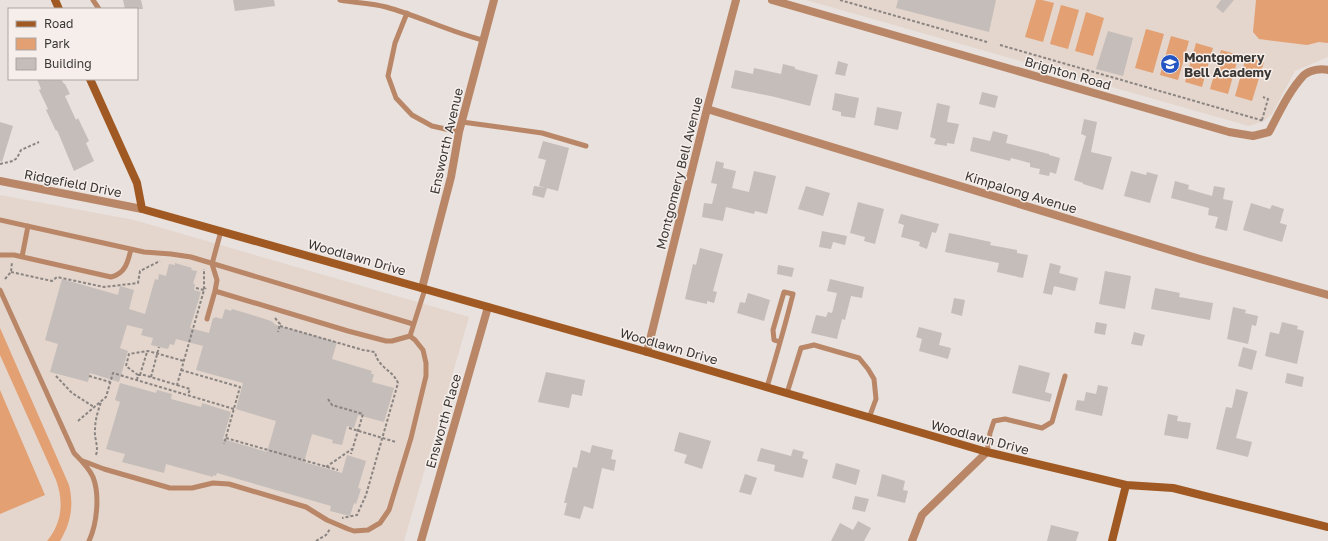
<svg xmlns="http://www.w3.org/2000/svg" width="1328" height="541" font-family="'Golos Text',sans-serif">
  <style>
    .built { fill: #e4d6cd }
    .green { fill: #e2a073 }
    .building { fill: #c4bdb9 }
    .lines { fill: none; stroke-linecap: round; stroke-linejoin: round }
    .path { stroke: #898481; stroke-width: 2; stroke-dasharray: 3 2; stroke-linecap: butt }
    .lane { stroke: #b98767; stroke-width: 5 }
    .street { stroke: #b98767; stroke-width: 8 }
    .secondary { stroke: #a05922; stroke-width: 8 }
    .labels { text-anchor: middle; stroke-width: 3; stroke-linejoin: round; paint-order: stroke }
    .poi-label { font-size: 13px; font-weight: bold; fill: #3a3735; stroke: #f6eeea; text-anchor: start }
    .street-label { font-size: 13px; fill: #3a3735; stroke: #f6eeea }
  </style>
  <rect width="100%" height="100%" fill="#e8e1dd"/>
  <path class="built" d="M806,0H1328V57L1295,71L1272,114L1264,121L1249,126Z
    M0,195L134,220L469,317L404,541H0Z"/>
  <path class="green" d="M1036,0H1042L1054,3L1043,42L1025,37Z
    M1256,0H1328V43L1319,42L1307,45L1259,39L1253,32Z
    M1061,5L1079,10L1068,49L1050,44Z
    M1086,12L1104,18L1093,56L1075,51Z
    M1146,29L1164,34L1153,73L1135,68Z
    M1171,36L1189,41L1178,80L1160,75Z
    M1196,43L1213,48L1202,87L1185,82Z
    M1221,50L1239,55L1228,94L1210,89Z
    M1246,57L1264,62L1252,101L1235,96Z
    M0,328L69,485C74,505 71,523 60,541H47C62,523 64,502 56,480L0,355Z
    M0,390L45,495L0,514Z"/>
  <path class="building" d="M123,0H141L143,9H125Z
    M233,0H274L275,6L235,11Z
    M898,0H996L989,32L896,8Z
    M1221,0H1234L1223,13L1216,7Z
    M1108,31L1133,38L1123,76L1096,69Z
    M838,61L848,64L845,76L835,74Z
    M783,64L795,67V69L818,75L810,106L775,97L731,88L735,70L753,74L754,68L781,74Z
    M37,79H61L64,84H65L70,94L65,96L76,120L78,118L89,141L86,143L94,161L74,171L57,130L56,131L46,110L48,109L39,90L41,89Z
    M982,92L998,96L995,108L979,104Z
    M835,93L859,98L855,118L841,116V112L832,110Z
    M937,103L950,106L947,122L959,124L954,144L947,143V146L934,144L936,139L930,137Z
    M877,107L902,112L898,130L874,125Z
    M1084,119L1097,122L1091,152L1112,157L1103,190L1083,184V183L1074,180L1086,136L1081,134Z
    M0,122L13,126L2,162L0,161Z
    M993,131L1008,135L1006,143L1049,154V155L1060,158L1056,174L1050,172L1049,176L1039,174L1040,169L1030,167V163L1011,158L1010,161L970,151L973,137L990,141Z
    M543,141L569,148L558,191L539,186L546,160L538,158Z
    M716,161L724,163L723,168L736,171L732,188L749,192L754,171L776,176L767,214L755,211L754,214L726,207L723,221L702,217L704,203L712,204L717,184L711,183Z
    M1131,171L1146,175L1147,172L1158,175L1150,203L1124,196Z
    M1175,181L1189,185L1188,189L1212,196L1214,186L1225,188L1223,199L1233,201L1227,231L1215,228L1218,217L1208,215L1209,208L1171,198Z
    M534,186L547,188L544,198L532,195Z
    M806,186L830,193L823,216L798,209Z
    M858,202L884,209L875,244L864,241L865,237L850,233Z
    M1251,203L1270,209L1272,205L1284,209L1280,223L1287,225L1282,242L1243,230Z
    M901,214L939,224L936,233L932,232L927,249L919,246L920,242L901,237L904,225L898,223Z
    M822,231L847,236L845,245L833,242L831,249L819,247Z
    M949,233L991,242L990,245L1017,250V253L1028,255L1023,278L997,272L999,263L945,252Z
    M700,248L723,254L713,291L717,292L714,303L707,301V304L685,299L693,264L696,265Z
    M175,263L192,268L191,270L197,271L193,284H195L194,290L201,292L190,328L209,333L213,318H215V317L222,319L225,309L231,311L232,309L249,314L271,321L276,325L337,342L332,359L372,371L371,374H374L372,382L394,388L384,422L358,415L354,428L347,426L342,445L332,443L333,440L312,434L304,462L342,473L347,455L366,461L358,488L361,489L356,504L354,503L350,516L330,511L331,506L217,473L216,476L213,475V477L166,464L164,473L122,462L125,454L106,449L120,402L115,400L120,383L156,393L157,390L172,394L171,399L201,407L202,403L231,412L223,439L267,452L276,421L236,409L243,383L196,370L203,346L176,339L174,345L170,344L168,349L159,347L151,345L153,338L141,335L143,329L127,325L120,348L128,351L119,382L90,373L88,382L50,372L58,344L45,340L62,279L118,295L120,286L134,290L129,309L145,314L155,279L158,280L159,274L166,276L169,264L175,265Z
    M1050,263L1061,266L1059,273L1078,278L1075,291L1054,286L1052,295L1043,293Z
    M778,265L794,268L792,277L777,274Z
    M1105,271L1131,276L1125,309L1099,304Z
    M830,279L864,287L862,298L851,296L845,320L842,319L837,339L811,333L816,315L826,317L828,312L832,313L837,293L827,291Z
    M1155,288L1180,293L1179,297L1213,303L1210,320L1151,309Z
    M748,293L770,300L764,321L737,313L740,302L745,303Z
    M954,298L965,300L962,316L951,313Z
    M1233,307L1246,310L1245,313L1258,316L1256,326L1252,325L1248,344L1227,339Z
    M1096,322L1107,324L1105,335L1094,333Z
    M1282,322L1298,326L1297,329L1304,331L1297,364L1265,356L1270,332L1279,334Z
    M919,327L942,333L939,345L951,348L948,359L919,351L922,339L916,337Z
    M1134,332L1145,335L1142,346L1131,344Z
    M1243,347L1257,351L1252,370L1238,366Z
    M1019,365L1050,373L1045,392L1052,394L1050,402L1012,393Z
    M546,372L585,380L582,396L572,394L569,408L538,402Z
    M1287,373L1304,377L1302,387L1285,383Z
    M1098,385L1108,387L1102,416L1075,410L1077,400L1084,401L1086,392L1096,394Z
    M1236,389L1248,392L1236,438L1252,442L1248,457L1216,449L1226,407L1232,408Z
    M1168,414L1178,416L1177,421L1191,423L1188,439L1164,435Z
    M679,432L711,441L702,469L684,463L687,455L674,451Z
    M592,445L613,450L611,459L616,460L614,471L602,468L593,509L584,506L580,519L564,515L567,503H564L573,467L577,468L581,450L590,453Z
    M761,448L791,456L793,449L804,452L802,458L808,460L803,478L774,471L775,465L757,461Z
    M836,463L860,470L856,485L832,478Z
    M745,474L757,478L751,495L739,492Z
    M882,474L905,481L903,490L908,491L905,503L877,496Z
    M855,496L869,499L865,512L852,509Z
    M858,521L871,528L864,541H831L840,523L853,530Z
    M1051,525L1079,532L1076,541H1047Z"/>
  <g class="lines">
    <path class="path" d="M840,0L987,42
      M1000,45L1264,121
      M1262,120L1268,99L1263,97
      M0,164L13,161L17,158L21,150L39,142
      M11,272L52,281L57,277L104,287L138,283L140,271L160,261
      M5,279L11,272L12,262
      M196,288L204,290L206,288
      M275,318L280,324L278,332
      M280,326L363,350L375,352C378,368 393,370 398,383L366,495L357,515L342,518
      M181,370L240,387L224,444
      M138,375L126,366L129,354L148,351L184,361
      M140,375L147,352
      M56,376L72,393L94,407
      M89,376L110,382
      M151,377L159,347
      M137,380L138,375H144L177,385L204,290V269
      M177,385L190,389L188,395
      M328,399L332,405L363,414L351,454
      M78,421L106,397L113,373L234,409
      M349,428L396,442
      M226,438L338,470
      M96,455C99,446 94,439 95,430C95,420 98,411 101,402
      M326,467L352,449
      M316,541L326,535L330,529"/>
    <path class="lane" d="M93,0L99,9
      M340,0C355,3 371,3 386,7C419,16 450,32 483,40
      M407,13L395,43L388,76L396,98L412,115L432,126L459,132
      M462,122L542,133L586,146
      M0,220L144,252L171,254L191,257L413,324
      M221,231L212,264L217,280L215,291L348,331L386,341H392L410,336
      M0,255H14L111,277C125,274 128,262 131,249
      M22,257L28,226
      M0,290L74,453C81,460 89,468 93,477C100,495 97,524 89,541
      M207,319L215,291
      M410,336L425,289
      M767,387C776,357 785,326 793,294L784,292L773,330L774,340L780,342
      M787,393L801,348L814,345L859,358L868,369L874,379L876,399L869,418
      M987,452L990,433L994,421L1005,419L1042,428L1052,422L1065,376
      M83,461L104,469L170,488H192L213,483L229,484L306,507L327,520L348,529L354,531L368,530L380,523L389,510L411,438L426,376V363L423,350L415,340L410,336"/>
    <path class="street" d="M772,0L1229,132L1253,136L1269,132C1279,113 1289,91 1304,75C1310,70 1321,68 1328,70
      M707,109L1200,259L1328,295
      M0,181L142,209
      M422,288L451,177L459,132L494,0
      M647,352L707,109L736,0
      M421,541L488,307
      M912,541L922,515L987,452"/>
    <path class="secondary" d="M55,0L59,9
      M90,79L137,183L142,209L647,352L987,452L1126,485L1173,488L1328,527
      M1112,541L1126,485"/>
  </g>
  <defs>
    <symbol id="school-disc" viewBox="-11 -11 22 22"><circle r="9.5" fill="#2455c3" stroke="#f6eeea"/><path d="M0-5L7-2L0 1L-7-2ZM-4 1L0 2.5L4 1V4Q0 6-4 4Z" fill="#fff"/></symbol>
  </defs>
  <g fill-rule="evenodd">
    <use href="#school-disc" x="1159" y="53" width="22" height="22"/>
  </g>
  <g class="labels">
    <g class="poi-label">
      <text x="1184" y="62">Montgomery<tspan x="1184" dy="15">Bell Academy</tspan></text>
    </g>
    <g class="street-label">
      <text transform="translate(1068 73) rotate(16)" y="5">Brighton Road</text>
      <text transform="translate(446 141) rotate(-77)" y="5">Ensworth Avenue</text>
      <text transform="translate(679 173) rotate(-76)" y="5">Montgomery Bell Avenue</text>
      <text transform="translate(73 183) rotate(11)" y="5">Ridgefield Drive</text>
      <text transform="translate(1021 192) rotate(17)" y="5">Kimpalong Avenue</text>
      <text transform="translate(357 257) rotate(16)" y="5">Woodlawn Drive</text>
      <text transform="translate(669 346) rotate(16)" y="5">Woodlawn Drive</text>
      <text transform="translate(443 421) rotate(-74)" y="5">Ensworth Place</text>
      <text transform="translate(980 437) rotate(15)" y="5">Woodlawn Drive</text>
    </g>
  </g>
  <rect x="8" y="8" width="130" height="72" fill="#f6eeea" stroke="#aba5a2"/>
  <rect x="16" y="21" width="20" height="6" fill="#a05922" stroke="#aba5a2"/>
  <text x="44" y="28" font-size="12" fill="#3a3735">Road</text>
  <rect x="16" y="38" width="20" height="12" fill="#e2a073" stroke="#aba5a2"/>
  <text x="44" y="48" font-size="12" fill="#3a3735">Park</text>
  <rect x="16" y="58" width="20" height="12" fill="#c4bdb9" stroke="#aba5a2"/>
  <text x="44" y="68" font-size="12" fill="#3a3735">Building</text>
</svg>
